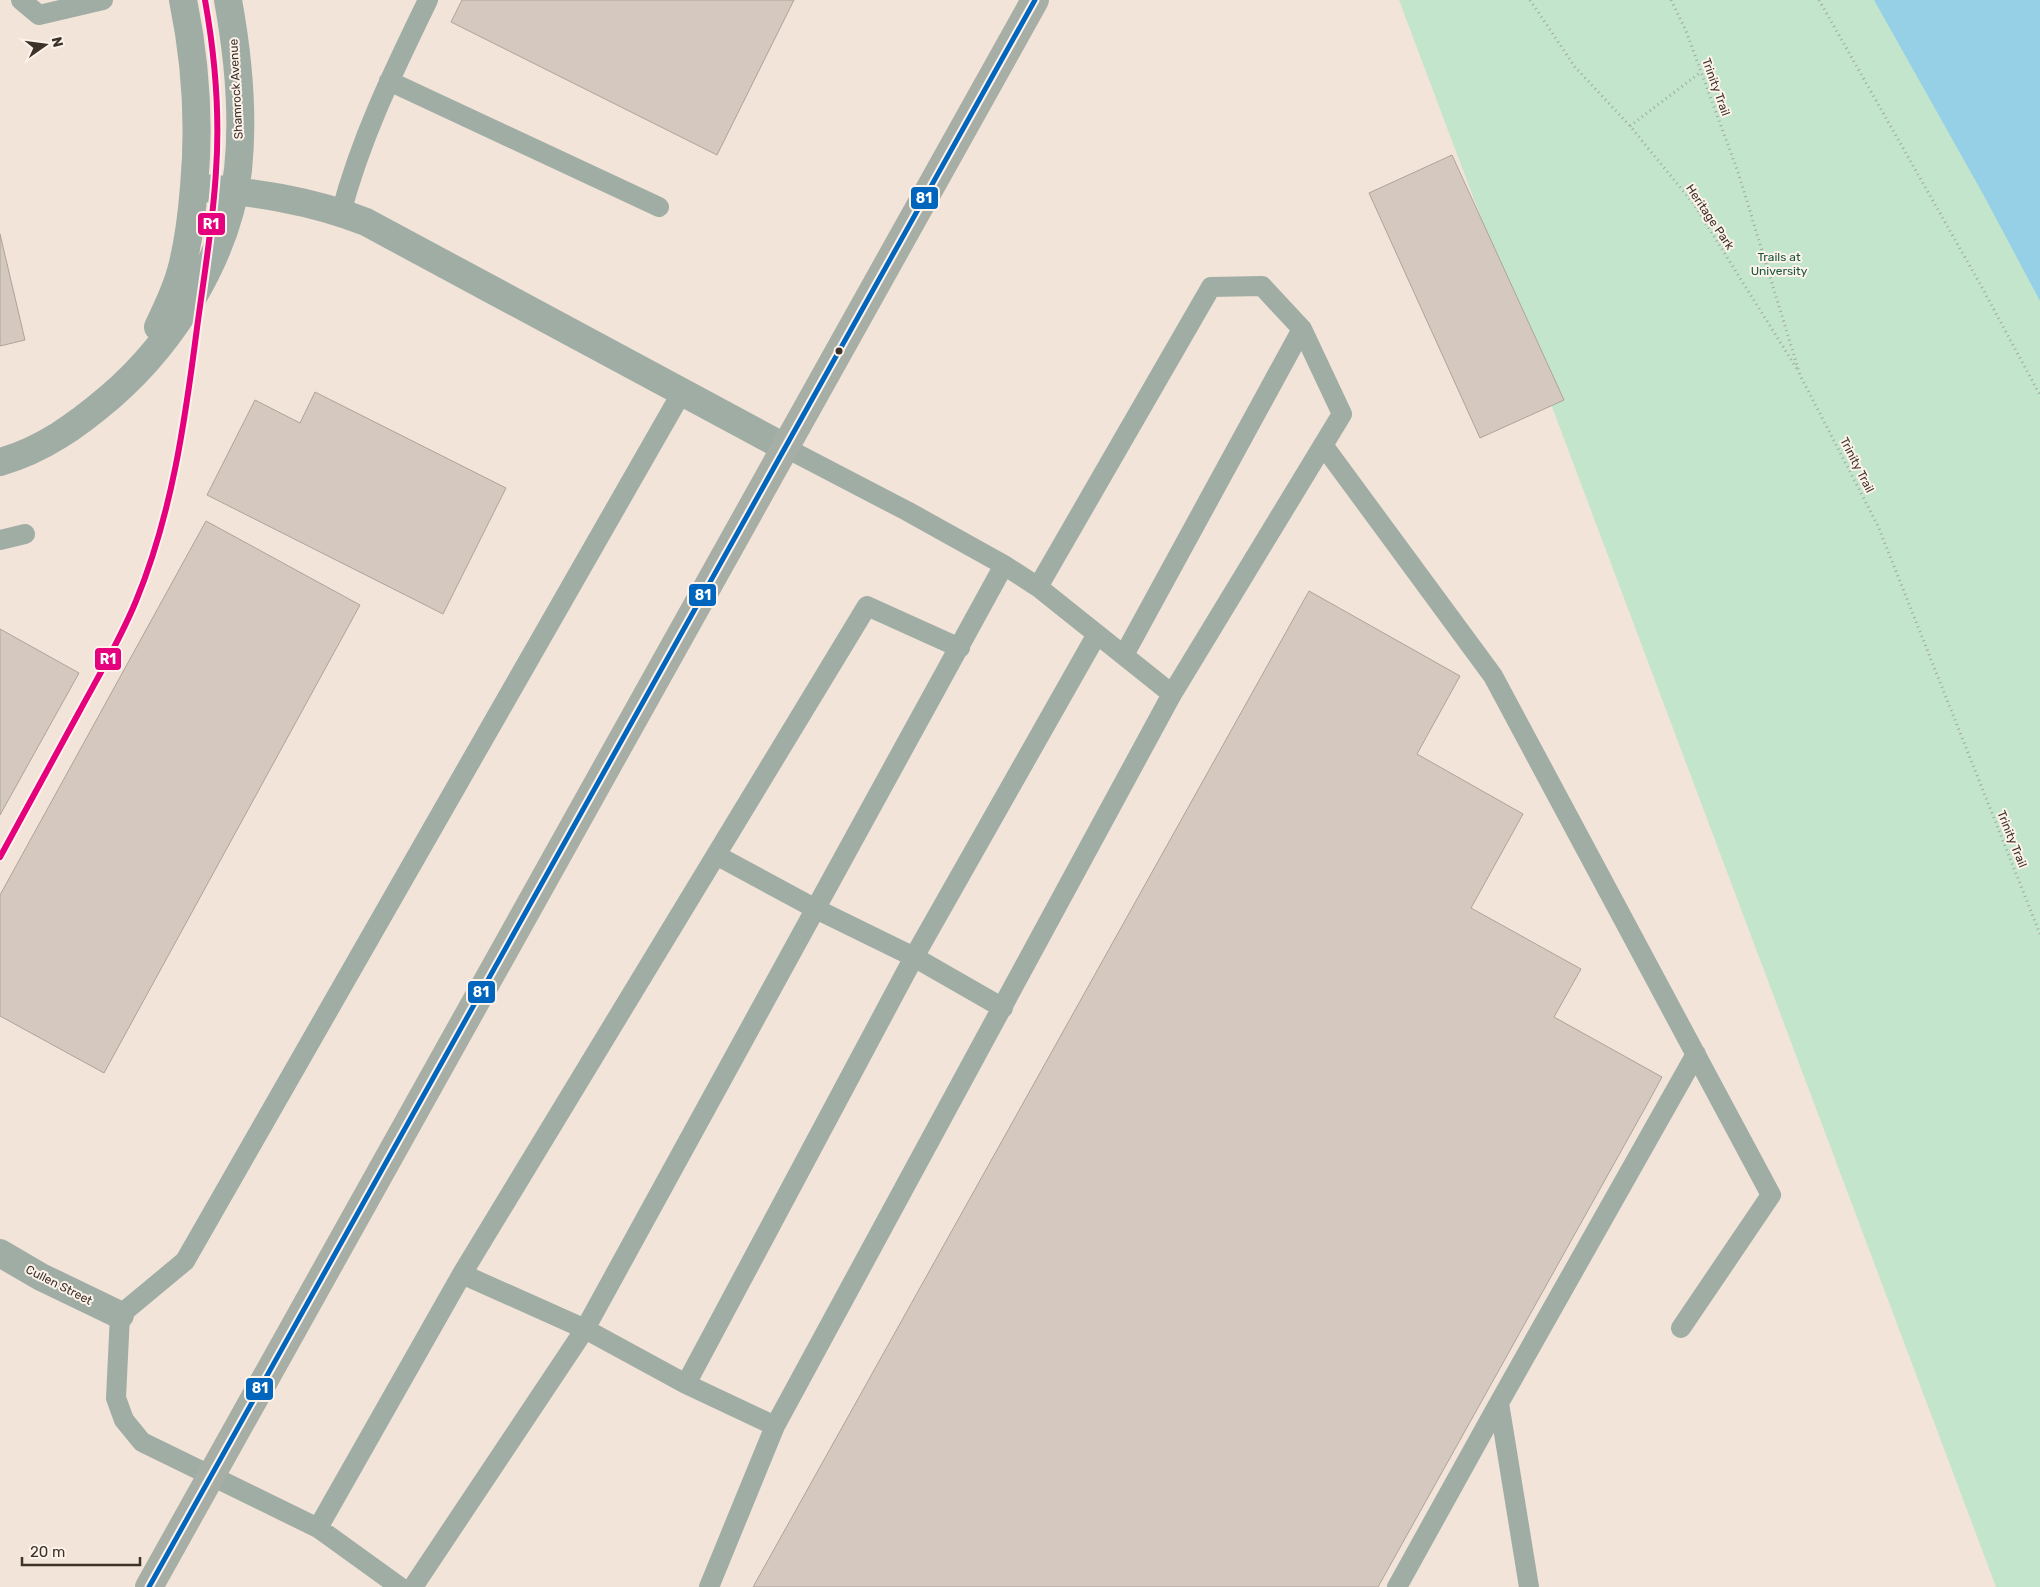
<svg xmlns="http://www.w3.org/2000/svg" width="2040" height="1587" font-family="Rubik,sans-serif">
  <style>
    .green { fill: #c3e5cb }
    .water { fill: #96d0e6 }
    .building { fill: #d4c8bf; stroke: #aea39a }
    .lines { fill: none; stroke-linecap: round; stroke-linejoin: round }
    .path { stroke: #a0a8a1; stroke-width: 3; stroke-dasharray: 1 4; stroke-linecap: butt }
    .service { stroke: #a0ada5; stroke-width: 20 }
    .minor { stroke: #a0ada5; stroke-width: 28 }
    .primary { stroke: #a7aea5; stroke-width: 28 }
    .bus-1-casing { stroke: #fdf3eb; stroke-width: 9 }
    .bus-1 { stroke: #0065bd; stroke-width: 5 }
    .rail-1-casing { stroke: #fdf3eb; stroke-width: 10 }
    .rail-1 { stroke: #e5007d; stroke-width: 6 }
    .bus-dot { fill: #3c322a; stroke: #fdf3eb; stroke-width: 2 }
    .labels { text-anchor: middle; stroke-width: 4; stroke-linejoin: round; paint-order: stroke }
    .street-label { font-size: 12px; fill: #3c322a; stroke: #fdf3eb }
    .park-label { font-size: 12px; fill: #16573e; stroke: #fdf3eb }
    .line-badge { stroke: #fdf3eb; stroke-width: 2 }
    .badge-label { font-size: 14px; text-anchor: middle; font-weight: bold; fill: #fff }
  </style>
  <rect width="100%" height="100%" fill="#f2e4d8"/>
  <path class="green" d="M1399,0H2040V1587H1996Z"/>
  <path class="water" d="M1874,0H2040V301L1983,194Z"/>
  <path class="building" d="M462,0H794L717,155L451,22Z
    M1452,155L1564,400L1480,438L1369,193Z
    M0,234L25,340L0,346Z
    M315,392L506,488L443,614L207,495L255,400L300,423Z
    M206,521L360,605L104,1073L0,1016V895Z
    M1309,591L1460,676L1417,754L1523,814L1471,908L1581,969L1554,1017L1662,1077L1649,1101L1378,1587H753Z
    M0,629L79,673L0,815Z"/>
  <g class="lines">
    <path class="path" d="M1530,0L1575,67L1630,126L1693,203L1797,369
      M1671,0L1686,31L1738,172L1800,375L1878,526L2040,934
      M1819,0L1979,282L2040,395
      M1630,126L1701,72"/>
    <path class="service" d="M21,0L39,15L103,0
      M389,81L659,207
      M341,213C361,137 394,70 428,0
      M682,392L185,1261L120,1315L116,1398L124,1420L142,1442L318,1528L462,1274L585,1329L1004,565
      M1323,445L1493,676L1771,1195L1681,1328
      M786,448L907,511L1004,565L1038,587L1172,694L1342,414L1302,329L1262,286L1211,287L1038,587
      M0,540L25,534
      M1124,655L1302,329
      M716,855L816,909L914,957L1097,634
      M462,1274L867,606L960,648
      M686,1384L775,1426L1172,694
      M1499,1403L1529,1587
      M318,1528L400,1587
      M413,1587L585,1329L686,1384L914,957L1003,1008
      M709,1587L775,1426
      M1397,1587L1499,1403L1696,1054"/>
    <path class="minor" d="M194,187C253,192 311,200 366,222L786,448
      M158,327C168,306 178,285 183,263C189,238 192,212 194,187C200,122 196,63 183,0
      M0,462C43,450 77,425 110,397C174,342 228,255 238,170C244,114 238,55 228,0
      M0,1253L41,1277L120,1315"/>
    <path class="primary" d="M149,1587L1035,0"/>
    <defs>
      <path id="bus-1" d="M149,1587L1035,0"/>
    </defs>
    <use href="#bus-1" class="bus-1-casing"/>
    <use href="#bus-1" class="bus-1"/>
    <defs>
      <path id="rail-1" d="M0,857C26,809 52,762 78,714C98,677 120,640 136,601C172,514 185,421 197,328C204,276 213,224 216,171C220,114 215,56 205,0"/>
    </defs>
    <use href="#rail-1" class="rail-1-casing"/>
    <use href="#rail-1" class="rail-1"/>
  </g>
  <circle class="bus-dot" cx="839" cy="351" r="4.5"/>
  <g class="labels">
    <g class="street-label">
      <text transform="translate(1716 87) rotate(70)" y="4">Trinity Trail</text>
      <text transform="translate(236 89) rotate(-93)" y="4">Shamrock Avenue</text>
      <text transform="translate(1710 217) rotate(56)" y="4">Heritage Park</text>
      <text transform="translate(1857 465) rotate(63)" y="4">Trinity Trail</text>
      <text transform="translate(2012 839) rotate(68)" y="4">Trinity Trail</text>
      <text transform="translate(59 1285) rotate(27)" y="4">Cullen Street</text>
    </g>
    <g class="park-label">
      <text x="1779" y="261">Trails at<tspan x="1779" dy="14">University</tspan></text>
    </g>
  </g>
  <g class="line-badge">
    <rect x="910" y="186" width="29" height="24" rx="5" fill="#0065bd"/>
    <rect x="197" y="212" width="29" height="24" rx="5" fill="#e5007d"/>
    <rect x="688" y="583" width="29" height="24" rx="5" fill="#0065bd"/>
    <rect x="94" y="647" width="28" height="24" rx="5" fill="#e5007d"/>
    <rect x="467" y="980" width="29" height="24" rx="5" fill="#0065bd"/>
    <rect x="245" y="1377" width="29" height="24" rx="5" fill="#0065bd"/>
  </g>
  <g class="badge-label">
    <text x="924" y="203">81</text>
    <text x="211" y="229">R1</text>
    <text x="703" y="600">81</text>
    <text x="108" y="664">R1</text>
    <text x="481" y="997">81</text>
    <text x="260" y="1393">81</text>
  </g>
  <g transform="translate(45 45) rotate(76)" stroke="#fdf3eb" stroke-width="4" paint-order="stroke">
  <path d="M0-4L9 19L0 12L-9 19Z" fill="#3c322a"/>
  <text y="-8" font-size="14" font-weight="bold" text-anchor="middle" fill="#3c322a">N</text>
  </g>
  <path d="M22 1557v8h118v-8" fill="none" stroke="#3c322a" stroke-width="2.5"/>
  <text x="30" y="1557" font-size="15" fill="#3c322a" stroke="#fdf3eb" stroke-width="4" paint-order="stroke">20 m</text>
</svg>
